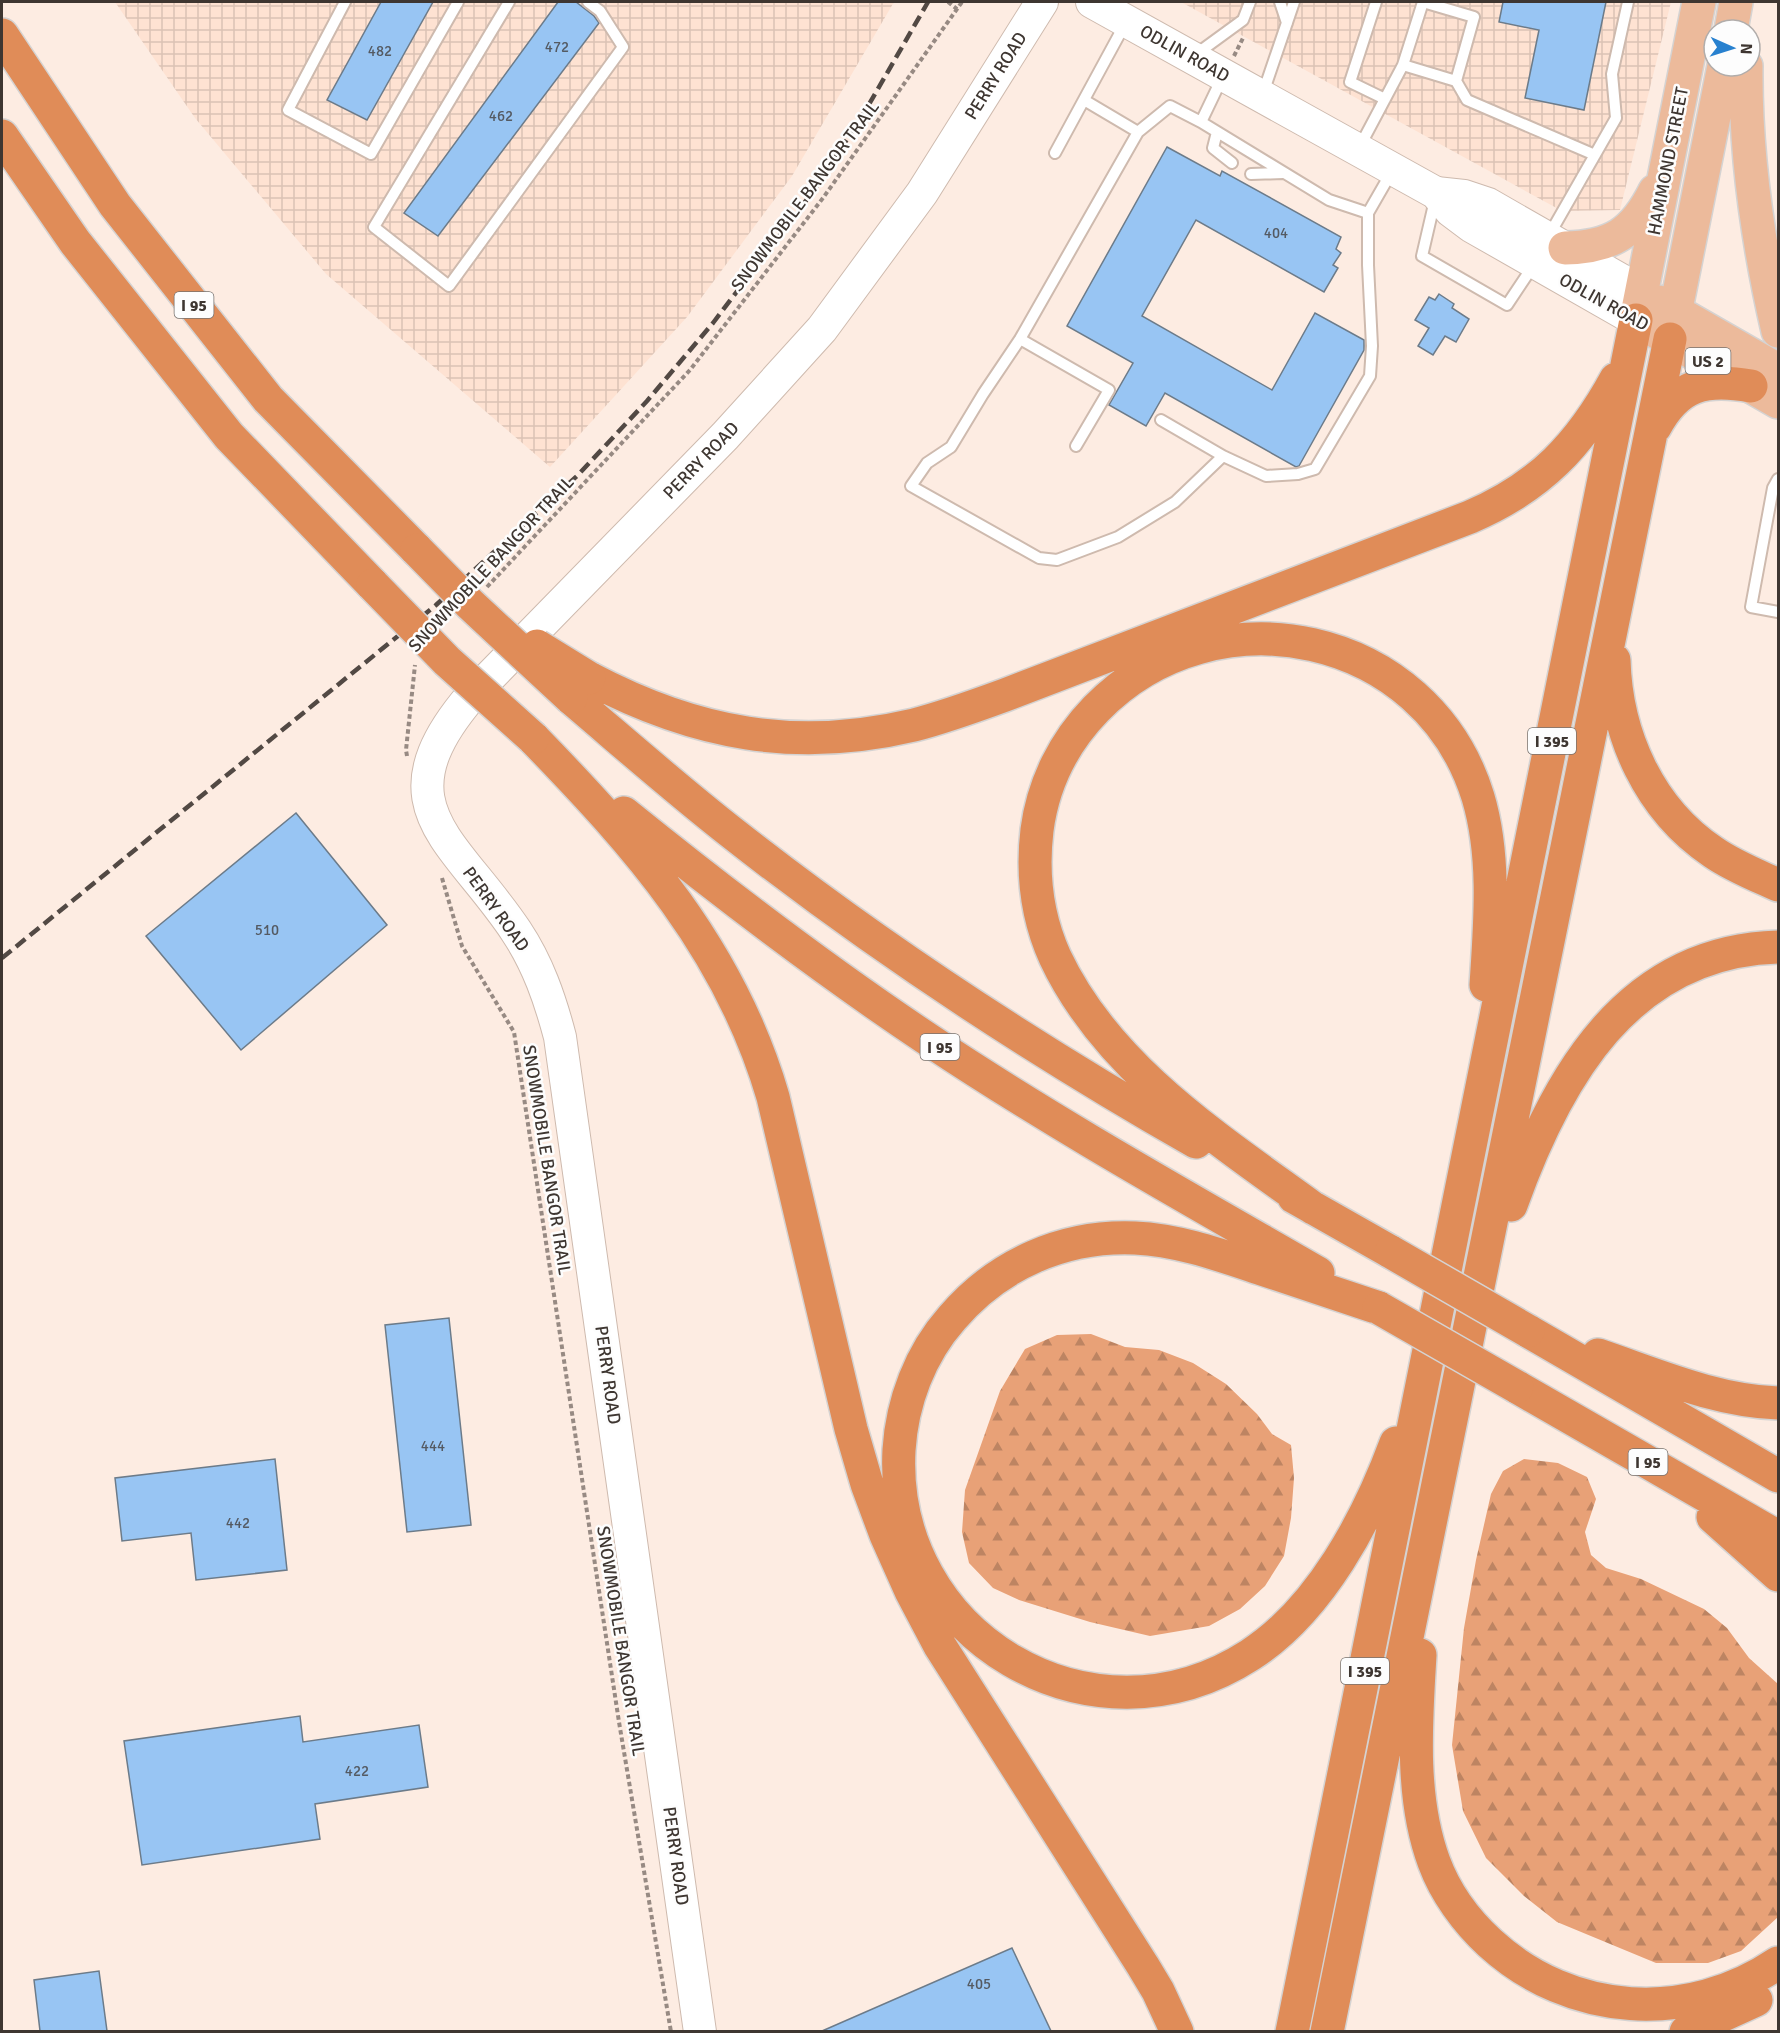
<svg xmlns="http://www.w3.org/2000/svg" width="1780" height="2033" font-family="Signika,sans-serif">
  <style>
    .industrial { fill: url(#industrial-grid) }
    .forest { fill: url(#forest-firs) }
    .building { fill: #98c5f3; stroke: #6c7b89; stroke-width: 1.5 }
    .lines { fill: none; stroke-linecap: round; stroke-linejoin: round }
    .lane-casing { stroke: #cebaae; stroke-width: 14 }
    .secondary-casing { stroke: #cebaae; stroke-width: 34 }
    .primary-casing { stroke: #d5d3d2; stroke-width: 36 }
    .highway-casing { stroke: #d5d3d2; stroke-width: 36 }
    .path { stroke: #978a83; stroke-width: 4; stroke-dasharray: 4.5 3; stroke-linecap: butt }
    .lane { stroke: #fff; stroke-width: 10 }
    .secondary { stroke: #fff; stroke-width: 32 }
    .primary { stroke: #ecba9b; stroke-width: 33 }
    .highway { stroke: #e08c58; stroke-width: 33 }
    .rail { stroke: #524944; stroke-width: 4.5; stroke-dasharray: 12 6; stroke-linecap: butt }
    .highway-bridge-casing { stroke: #d5d3d2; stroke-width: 36; stroke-linecap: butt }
    .highway-bridge { stroke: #e08c58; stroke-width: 33 }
    .labels { text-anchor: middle; stroke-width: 5; stroke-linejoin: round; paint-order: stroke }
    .number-label { font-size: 15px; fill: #545a62 }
    .shield { fill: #fdfdfd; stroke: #77726e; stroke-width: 1.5 }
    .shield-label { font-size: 16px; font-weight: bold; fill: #3e3631 }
    .street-label { font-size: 18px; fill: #3e3631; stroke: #fdfdfd }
  </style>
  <defs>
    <pattern id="industrial-grid" width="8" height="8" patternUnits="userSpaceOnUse" patternTransform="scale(1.5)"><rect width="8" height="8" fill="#fee2d2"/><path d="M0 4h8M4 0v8" fill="none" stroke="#dbc2b5"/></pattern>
    <pattern id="forest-firs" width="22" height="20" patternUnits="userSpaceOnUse" patternTransform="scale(1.5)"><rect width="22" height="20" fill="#e8a177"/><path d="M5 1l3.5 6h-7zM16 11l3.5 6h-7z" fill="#bd8462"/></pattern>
  </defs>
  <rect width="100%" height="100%" fill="#fdece2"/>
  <path class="industrial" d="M115,2H894L792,176L687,317L550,467L326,274L195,118Z
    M1181,2H1671L1620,210L1562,211Z"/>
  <path class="forest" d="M1091,1334L1125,1347L1159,1350L1193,1363L1226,1384L1257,1414L1272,1434L1291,1445L1294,1478L1291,1518L1284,1556L1265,1586L1240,1609L1209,1626L1150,1636L1090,1622L1019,1600L993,1588L969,1563L962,1532L965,1490L1000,1391L1025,1349L1057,1335Z
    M1524,1459L1558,1463L1587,1477L1596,1499L1585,1532L1591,1555L1606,1568L1641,1579L1704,1609L1727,1628L1749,1658L1778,1684V1917L1741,1951L1708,1963H1656L1557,1922L1524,1896L1486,1858L1463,1811L1452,1745L1464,1628L1476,1560L1491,1494L1503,1471Z"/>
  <path class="building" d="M381,2H433L367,120L327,100Z
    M558,2H576L594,16L599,23L438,236L404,213Z
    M1503,2H1606L1584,110L1525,98L1539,30L1499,22Z
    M1167,147L1220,176L1222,171L1341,237L1336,249L1341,253L1333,265L1338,268L1324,292L1196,220L1142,316L1272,390L1315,313L1364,340V350L1299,466L1296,467L1165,393L1146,426L1109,405L1133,363L1067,326Z
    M1439,294L1454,304L1452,308L1469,319L1456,342L1445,336L1433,355L1418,346L1429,328L1415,320L1429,297L1435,300Z
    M296,813L387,925L241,1050L146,936Z
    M449,1318L471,1525L407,1532L385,1325Z
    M275,1459L287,1570L196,1580L191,1533L122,1541L115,1478Z
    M300,1716L303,1742L419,1725L428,1787L315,1804L320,1839L142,1865L124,1741Z
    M1012,1948L1051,2031H822Z
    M99,1971L107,2031H40L34,1980Z"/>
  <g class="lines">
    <defs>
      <path id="lane" d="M345,2L288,110L371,154L458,2
        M509,2L374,227L449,286L623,47L600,11L588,2
        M1280,2L1287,23
        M1376,2L1350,82L1385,99
        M1195,55L1243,20L1250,2
        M1403,65L1456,81L1474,17L1423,2
        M1456,81L1467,100L1595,155
        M1263,93L1294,2
        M1084,100L1138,132L1020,339L983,394L951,447L927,463L911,486L1039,558L1057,560L1118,537L1175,502L1223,456L1266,476L1298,474L1315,469L1370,376L1372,346L1368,265V213L1391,173
        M1201,122L1223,76
        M1138,132L1170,106L1201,122L1329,200L1368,213
        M1217,132L1213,148L1232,163
        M1360,146L1403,65L1423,2
        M1055,153L1125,24
        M1251,174L1283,173
        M1435,200L1422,256L1507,305L1533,266
        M1548,237L1616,118L1612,74L1628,2
        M1020,339L1109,390L1076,446
        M1161,420L1223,456
        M1778,479L1773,488L1751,607L1778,612"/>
      <g id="secondary">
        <path id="s1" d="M1092,2L1436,193L1451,211L1471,226L1636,320"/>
        <path d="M1436,193L1464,196L1488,204L1642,292"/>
        <path id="s2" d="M700,2032L560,1037C550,999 538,964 516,931C455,839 377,806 471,696L725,436L822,329L922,193L1042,2"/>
      </g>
      <path id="primary" d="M1699,2L1636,320L1778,402
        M1731,30L1736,2
        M1746,66C1745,155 1758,244 1778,331
        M1565,248C1612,247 1634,233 1655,191
        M1659,302L1778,370
        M1670,339L1724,66"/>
      <path id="highway" d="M2,35L115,205L268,399L417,550
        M2,136L75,242L229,436L373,585
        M1655,427C1678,384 1705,378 1751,386
        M1614,660C1616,735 1649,809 1713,852C1733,866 1756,875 1778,885
        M589,678C695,734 796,753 914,725C945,717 975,706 1005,695L1470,517C1540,487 1580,445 1616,379
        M571,698C624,743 676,789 731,832C877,947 1035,1050 1196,1142
        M533,738C637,845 730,949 773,1097L851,1429L867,1484L886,1535L911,1591L940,1646L1143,1966L1158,1991L1177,2032
        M624,813C723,893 824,970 929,1040C1055,1124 1188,1198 1318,1273
        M1294,1197L1391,1252
        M1511,1205C1556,1079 1627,951 1778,947
        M1313,1208C1217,1138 1107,1068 1055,957C1037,917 1032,872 1037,830C1043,784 1064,742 1096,709C1215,586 1427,631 1478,797C1496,857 1490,924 1486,985
        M1379,1308C1340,1295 1301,1282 1262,1269C1220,1255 1179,1240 1135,1238C1064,1235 998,1264 952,1318C920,1354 902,1402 899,1450C889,1636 1092,1757 1250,1655C1320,1610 1368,1519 1396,1443
        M1528,1331L1778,1476
        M1598,1355C1657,1375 1716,1401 1778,1403
        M1517,1387L1778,1537
        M1713,1517L1778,1575
        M1420,1655C1416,1722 1410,1797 1434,1862C1445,1892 1466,1921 1490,1943C1571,2017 1688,2024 1778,1963
        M1292,2032L1636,320
        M1327,2032L1670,339
        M1686,2032L1756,2000"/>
    </defs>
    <use href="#lane" class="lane-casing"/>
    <use href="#secondary" class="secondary-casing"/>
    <use href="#primary" class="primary-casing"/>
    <use href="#highway" class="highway-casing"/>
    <path class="path" d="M948,2L957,9
      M1234,56L1243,38
      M487,587L690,370L823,198L962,2
      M407,756L406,750L415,665
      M442,878L462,946L514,1032L619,1722L671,2032"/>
    <use href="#lane" class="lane"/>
    <use href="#secondary" class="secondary"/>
    <use href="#primary" class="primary"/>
    <use href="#highway" class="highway"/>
    <path class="rail" d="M2,958L436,605L578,475L647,401L713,323L814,190L864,113L928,2"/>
    <defs>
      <path id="highway-bridge" d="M417,550L470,604L571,698
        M373,585L447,661L533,738
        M537,646L589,678
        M1391,1252L1528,1331
        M1379,1308L1517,1387"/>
    </defs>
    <use href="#highway-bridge" class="highway-bridge-casing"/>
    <use href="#highway-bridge" class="highway-bridge"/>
  </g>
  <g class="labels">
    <g class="number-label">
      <text x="557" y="52">472</text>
      <text x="380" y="56">482</text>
      <text x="501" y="121">462</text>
      <text x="1276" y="238">404</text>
      <text x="267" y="935">510</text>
      <text x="433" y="1451">444</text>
      <text x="238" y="1528">442</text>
      <text x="357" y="1776">422</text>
      <text x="979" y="1989">405</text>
    </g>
    <g class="shield">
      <rect x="174.5" y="292" width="39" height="26" rx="4.5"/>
      <rect x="1685.5" y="348" width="45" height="26" rx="4.5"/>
      <rect x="1528" y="728" width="48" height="26" rx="4.5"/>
      <rect x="920.5" y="1034" width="39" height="26" rx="4.5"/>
      <rect x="1628.5" y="1449" width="39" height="26" rx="4.5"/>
      <rect x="1341" y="1658" width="48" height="26" rx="4.5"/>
    </g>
    <g class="shield-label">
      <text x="194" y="311">I 95</text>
      <text x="1708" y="367">US 2</text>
      <text x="1552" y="747">I 395</text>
      <text x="940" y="1053">I 95</text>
      <text x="1648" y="1468">I 95</text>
      <text x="1365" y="1677">I 395</text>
    </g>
    <g class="street-label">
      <text dy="6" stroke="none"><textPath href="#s1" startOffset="106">ODLIN ROAD</textPath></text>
      <text dy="6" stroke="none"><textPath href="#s2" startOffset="2210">PERRY ROAD</textPath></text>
      <text transform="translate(1668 161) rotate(-79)" y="6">HAMMOND STREET</text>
      <text transform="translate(805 196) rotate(-53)" y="6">SNOWMOBILE BANGOR TRAIL</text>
      <text transform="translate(1604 302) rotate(29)" y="6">ODLIN ROAD</text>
      <text dy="6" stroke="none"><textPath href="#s2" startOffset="1724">PERRY ROAD</textPath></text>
      <text transform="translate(491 564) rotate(-47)" y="6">SNOWMOBILE BANGOR TRAIL</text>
      <text transform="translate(496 909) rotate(54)" y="6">PERRY ROAD</text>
      <text transform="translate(547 1160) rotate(81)" y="6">SNOWMOBILE BANGOR TRAIL</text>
      <text transform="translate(608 1375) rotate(82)" y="6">PERRY ROAD</text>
      <text transform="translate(621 1641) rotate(81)" y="6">SNOWMOBILE BANGOR TRAIL</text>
      <text transform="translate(676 1856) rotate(82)" y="6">PERRY ROAD</text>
    </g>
  </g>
  <rect width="1780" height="2033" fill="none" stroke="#3e3631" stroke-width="6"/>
  <g transform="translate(1732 48) rotate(93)"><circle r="28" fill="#fdfdfd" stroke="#b1adab" stroke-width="1.5"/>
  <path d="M0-4.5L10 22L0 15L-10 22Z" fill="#2881cf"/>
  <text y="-9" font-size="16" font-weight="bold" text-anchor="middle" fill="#3e3631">N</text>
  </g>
</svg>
